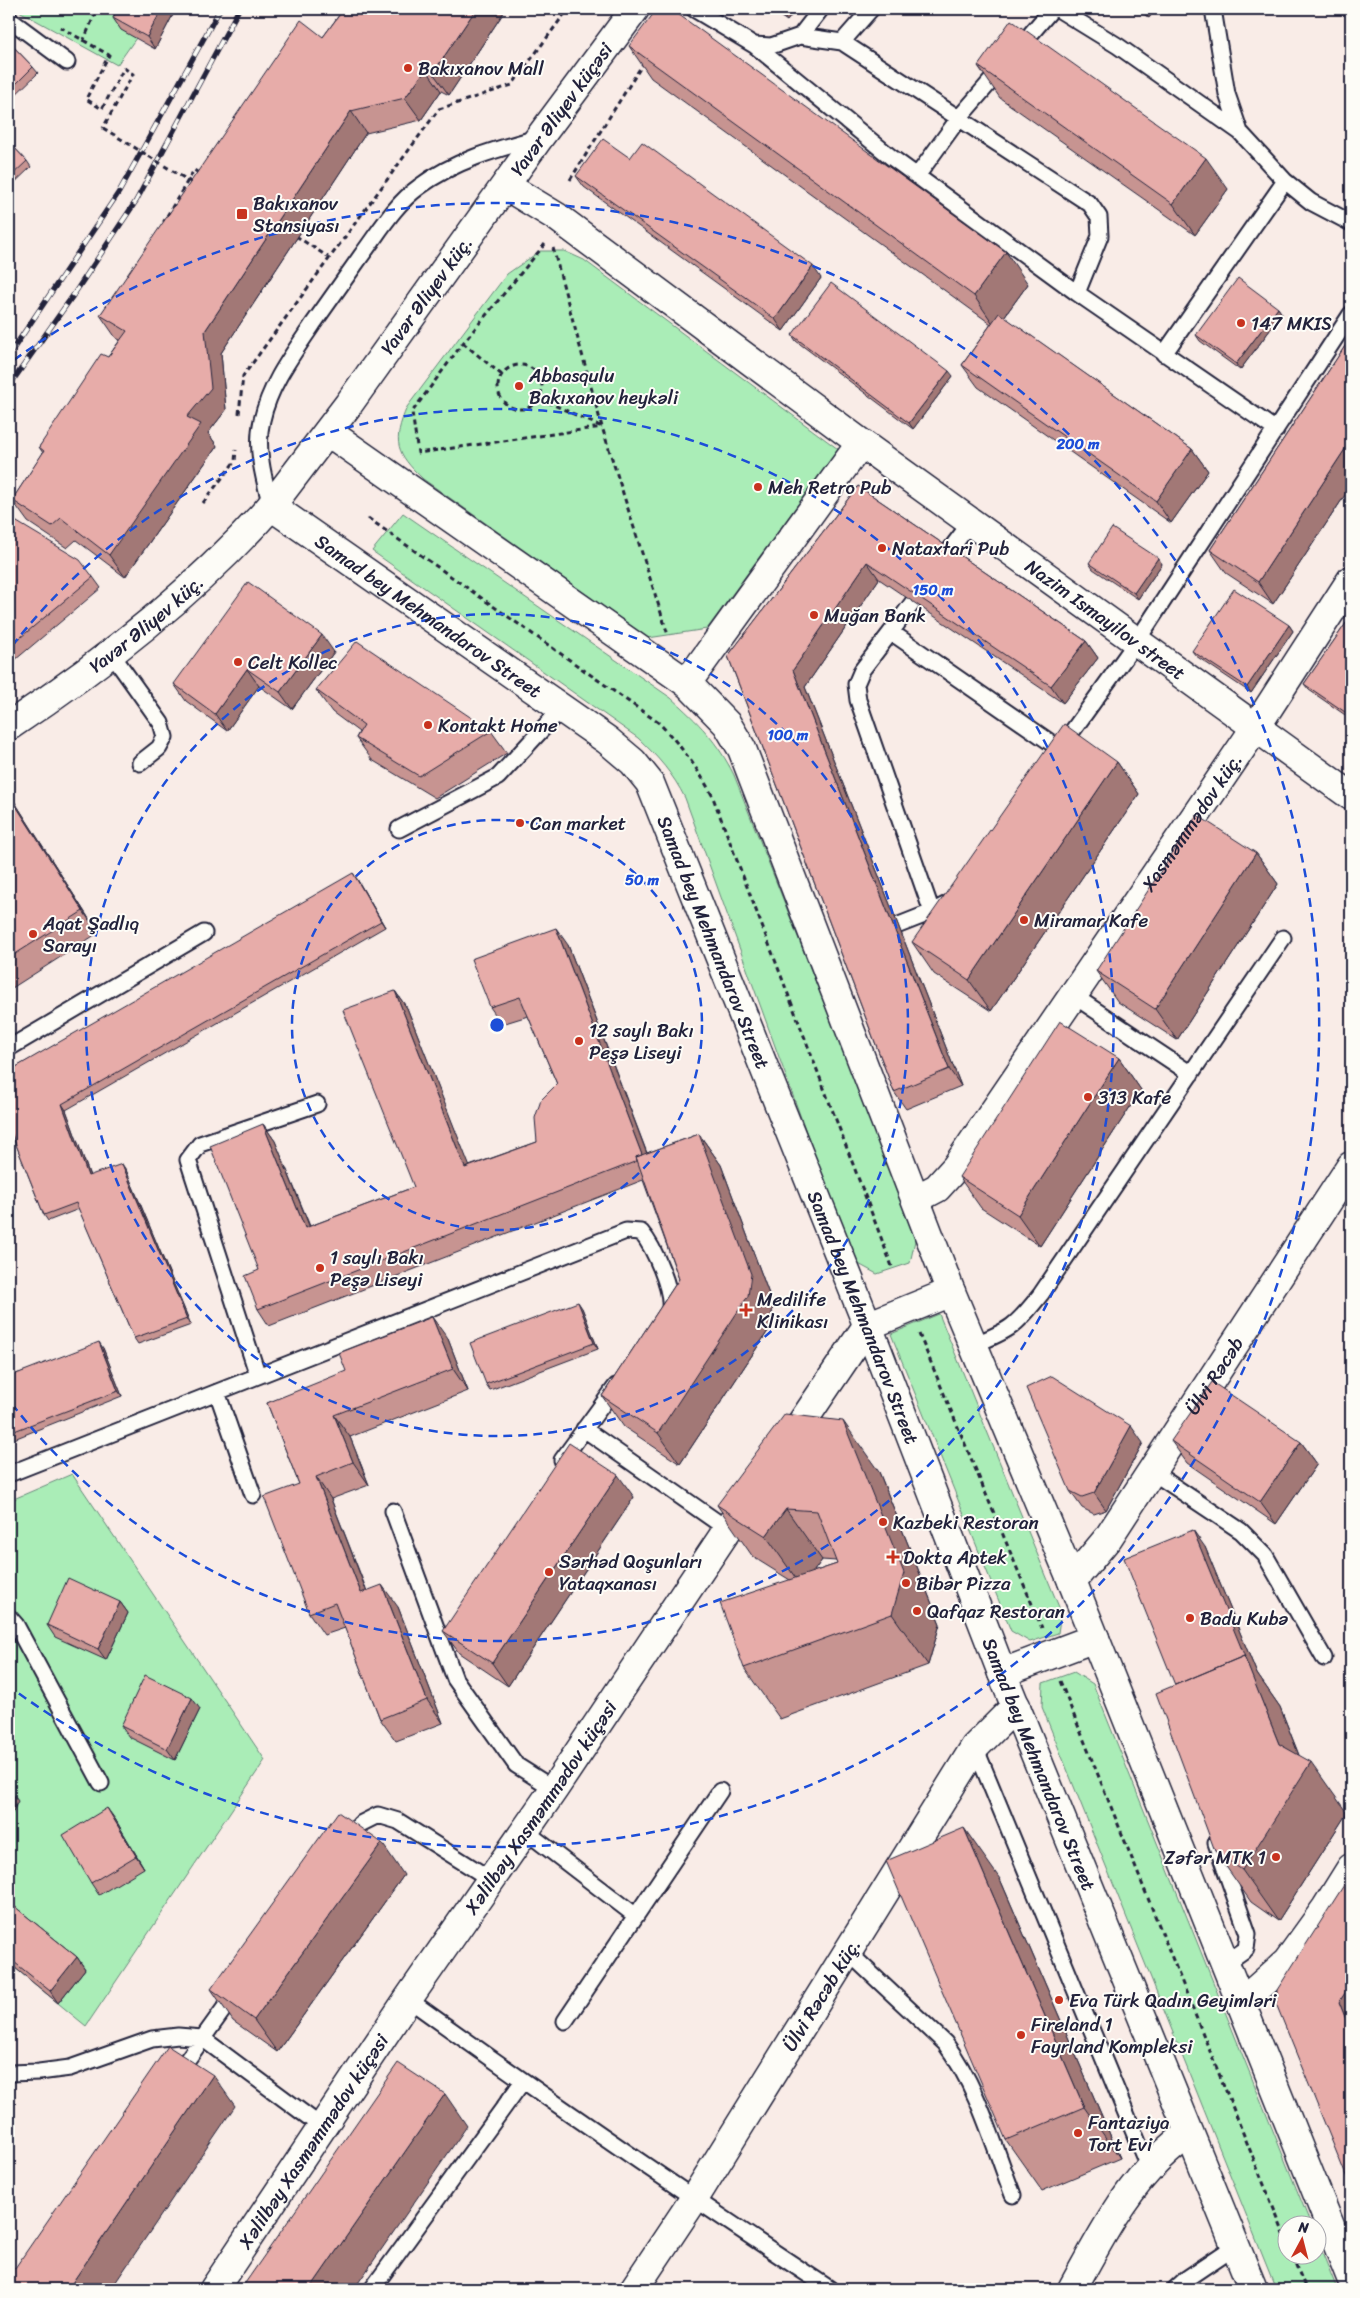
<svg xmlns="http://www.w3.org/2000/svg" width="1360" height="2298" font-family="Sriracha,sans-serif">
  <style>
    .green { fill: #aaedb7; stroke: #668879 }
    .lines { fill: none; stroke-linecap: round; stroke-linejoin: round }
    .service-casing { stroke: #22223b; stroke-width: 19 }
    .minor-casing { stroke: #22223b; stroke-width: 31 }
    .tertiary-casing { stroke: #22223b; stroke-width: 31 }
    .secondary-casing { stroke: #22223b; stroke-width: 31 }
    .path { stroke: #22223b; stroke-width: 3; stroke-dasharray: 5 4; stroke-linecap: butt }
    .service { stroke: #fdfcf7; stroke-width: 15 }
    .minor { stroke: #fdfcf7; stroke-width: 28 }
    .tertiary { stroke: #fdfcf7; stroke-width: 28 }
    .secondary { stroke: #fdfcf7; stroke-width: 28 }
    .rail-casing { stroke: #22223b; stroke-width: 5.5 }
    .rail { stroke: #fdfcf7; stroke-width: 4; stroke-dasharray: 11; stroke-linecap: butt }
    .path-bridge { stroke: #22223b; stroke-width: 3; stroke-dasharray: 5 4; stroke-linecap: butt }
    .wall { fill: #c79491; stroke: #22223b; fill-rule: evenodd }
    .shaded-wall { fill: #a27876; stroke: #22223b }
    .building { fill: #e7aca9; stroke: #22223b }
    .ring { fill: none; stroke: #1d4ed8; stroke-width: 2.5; stroke-dasharray: 9 6 }
    .poi-dot { fill: #c8321e; stroke: #fdfcf7; stroke-width: 2 }
    .labels { text-anchor: middle; stroke-width: 4; stroke-linejoin: round; paint-order: stroke }
    .poi-label { font-size: 19px; fill: #22223b; stroke: #fdfcf7; text-anchor: start }
    .street-label { font-size: 19px; fill: #22223b; stroke: #fdfcf7 }
    .centre { fill: #1d4ed8; stroke: #fdfcf7; stroke-width: 2.5 }
    .ring-label { font-size: 15px; text-anchor: middle; font-weight: bold; fill: #1d4ed8; stroke: #fdfcf7; stroke-width: 4; stroke-linejoin: round; paint-order: stroke }
  </style>
  <rect width="100%" height="100%" fill="#f9ece7"/>
  <filter id="ink" filterUnits="userSpaceOnUse"><feTurbulence type="fractalNoise" baseFrequency=".02" numOctaves="2"/><feDisplacementMap in="SourceGraphic" scale="10" xChannelSelector="R" yChannelSelector="G"/><feConvolveMatrix kernelMatrix="1 2 1 2 8 2 1 2 1" color-interpolation-filters="sRGB"/></filter>
  <g filter="url(#ink)">
    <path class="green" d="M20,9H133L136,38L117,65L19,11Z
      M540,251H564L584,260L838,449L707,629L648,638L423,479C396,453 392,442 407,407L507,274Z
      M403,513L671,698C699,723 717,741 734,775L916,1236L910,1263L877,1274L853,1261L685,798C673,774 658,757 638,738L372,551Z
      M939,1314L1061,1612L1058,1633L1030,1642L1011,1631L891,1334Z
      M72,1474L265,1760L86,2026L9,1963V1501Z
      M1074,1672L1093,1684L1311,2225L1288,2226V2256H1318V2242L1337,2289H1276L1042,1707L1043,1683Z"/>
    <g class="lines">
      <defs>
        <path id="service" d="M694,9L754,45L771,46L800,36L842,42L1090,204L1099,217L1100,236L1077,293L1276,430
          M1058,9L1118,46L1240,132
          M1213,9L1227,94L1240,132L1285,181L1311,202L1351,223
          M9,19L67,62
          M800,36L821,9
          M842,42L871,9
          M754,45L891,157L1077,293
          M1017,50L1052,9
          M917,176L959,118L1003,67
          M1164,354L1285,181
          M271,506C264,479 255,448 262,420C270,384 293,354 313,324C329,301 345,279 361,256C379,232 395,204 419,187C453,161 497,149 537,138
          M946,555L971,522
          M891,632L913,602
          M111,653L161,723L165,737L159,748L140,763
          M1061,747L1137,641L1351,314
          M399,829L498,777L561,709
          M951,902L932,912L858,700L856,684L862,670L891,632L1060,749
          M899,925L932,912
          M1074,996L1191,1074
          M9,1048L204,933
          M973,1345C1011,1330 1016,1326 1041,1294L1283,938
          M258,1376L188,1160L200,1144L317,1104
          M217,1392L253,1495
          M584,1429L727,1529
          M562,1460L616,1386
          M1151,1471L1241,1531L1265,1555L1324,1658
          M9,1474L626,1231L641,1232C653,1246 675,1293 669,1312
          M393,1511L455,1679L516,1765L554,1789
          M9,1617L16,1625L101,1783
          M975,1747L1149,2169
          M524,1830L636,1916
          M346,1842L360,1824L378,1815L398,1821L490,1879
          M1216,1843L1248,1934L1246,1949L1226,1963
          M848,1952L945,2043C978,2087 993,2144 1013,2195
          M408,1999C547,2099 687,2195 830,2289
          M565,2021L720,1791
          M9,2073L39,2072L70,2068L152,2039L178,2036L202,2038L322,2127
          M177,2074L236,1992
          M372,2289L523,2081
          M1175,2289L1186,2279L1235,2246"/>
        <g id="minor">
          <path d="M687,683L861,443"/>
          <path id="s1" d="M916,1199L937,1188L956,1167L1256,727L1351,580"/>
          <path d="M786,1446L867,1326"/>
          <path id="s2" d="M1072,1581L1108,1538L1351,1166"/>
          <path d="M1242,2002L1287,1962L1326,1908L1351,1868"/>
          <path id="s3" d="M214,2289L408,1999L554,1789L752,1493"/>
          <path id="s4" d="M634,2289L694,2199L975,1747L1016,1706"/>
          <path d="M1072,2289C1095,2248 1117,2204 1149,2169C1161,2156 1175,2144 1189,2133"/>
        </g>
        <g id="tertiary">
          <path id="s5" d="M506,186L557,217L861,443L1351,796"/>
          <path id="s6" d="M9,726C104,663 196,591 271,506"/>
        </g>
        <g id="secondary">
          <path id="s7" d="M635,9L539,138L348,405L271,506L607,740L633,762L650,783L877,1349L1002,1673L1253,2289"/>
          <path d="M328,432L687,683L727,724L742,749L951,1292L1072,1581L1351,2278"/>
          <path d="M867,1326L951,1292"/>
          <path d="M1002,1673L1095,1638"/>
        </g>
      </defs>
      <use href="#service" class="service-casing"/>
      <use href="#minor" class="minor-casing"/>
      <use href="#tertiary" class="tertiary-casing"/>
      <use href="#secondary" class="secondary-casing"/>
      <path class="path" d="M60,27L109,55L86,99L102,109L124,68L133,74L103,128
        M83,42L97,9
        M570,180L644,62
        M167,222L164,221L194,170L200,174
        M296,236L328,257
        M545,244L463,343L412,412L418,453L602,427
        M553,248L602,427L668,635
        M463,343L502,375
        M498 387a22 22 0 1 1 44 0a22 22 0 1 1-44 0Z
        M539,398L602,427
        M239,414L243,376L439,109L512,85L568,9
        M203,503L235,461L236,450
        M368,518L659,723C681,746 697,767 712,795L893,1269
        M919,1334L1042,1628
        M1060,1681L1288,2244
        M1292,2256L1306,2289"/>
      <use href="#service" class="service"/>
      <use href="#minor" class="minor"/>
      <use href="#tertiary" class="tertiary"/>
      <use href="#secondary" class="secondary"/>
      <defs>
        <path id="rail" d="M9,355L119,192L220,9
          M9,386L72,297L136,201L239,9"/>
      </defs>
      <use href="#rail" class="rail-casing"/>
      <use href="#rail" class="rail"/>
      <path class="path-bridge" d="M103,128L194,184"/>
    </g>
    <path class="wall" d="M118,9H176L155,49L121,30L113,18Z
      M340,9H506L449,95L441,91L421,120L366,133L221,353L226,410L208,433L217,446L125,577L76,540L67,548L28,522L12,500L43,453L39,447L108,357L120,340L116,338L100,315L323,37L342,11Z
      M769,9H796L787,21Z
      M1137,9H1155L1149,18Z
      M9,42L33,67L38,73L9,101Z
      M629,46L1028,284L1004,317L1192,449L1208,471L1171,523L978,387L962,365L991,324L651,78Z
      M978,66L1228,189L1195,235L1000,98Z
      M9,142L27,161L31,167L9,188Z
      M630,158L821,278L783,331L584,187L576,176Z
      M1278,308L1282,314L1240,370L1200,341L1196,335Z
      M792,335L953,376L913,429L796,341Z
      M1351,337V486L1273,604L1226,573L1210,550Z
      M858,486L1086,641L1098,658L1063,703L879,579L805,687L961,1086L906,1109L894,1092L728,656Z
      M9,522L93,577L101,588L9,665Z
      M1158,558L1162,564L1138,599L1093,569L1089,563Z
      M1351,616V719L1309,690L1304,684Z
      M1289,625L1293,631L1251,693L1196,656L1192,651Z
      M334,652L292,709L259,686L227,731L186,701L174,684Z
      M316,690L491,731L507,753L435,798L372,760L356,738L359,732L332,712Z
      M1117,762L1139,794L991,1011L934,974L912,942Z
      M9,793L98,933L9,990Z
      M1256,853L1278,884L1177,1040L1118,1002L1096,971Z
      M357,879L385,927L66,1110L90,1176L126,1170L191,1325L138,1344L134,1338L79,1209L48,1221L44,1215L11,1132L9,1133V1071Z
      M568,945L647,1153L699,1134L721,1165L773,1305L770,1328L680,1464L624,1427L602,1396L679,1279L643,1180L269,1326L258,1309L263,1124L275,1141L310,1226L414,1187L395,991L407,1008L469,1166L537,1142L557,1084L528,1016L502,1024L490,1007Z
      M1119,1058L1141,1090L1040,1246L981,1208L959,1177Z
      M582,1308L598,1349L490,1390L486,1384Z
      M448,1339L468,1391L350,1437L369,1485L331,1499L367,1591L398,1607L443,1723L396,1741L380,1719L345,1628L324,1635L309,1613L299,1484L267,1403Z
      M103,1348L122,1396L9,1441V1366L12,1375Z
      M1171,1441L1301,1442L1317,1464L1276,1524L1187,1463Z
      M1143,1443L1106,1510L1094,1514L1082,1508L1070,1491Z
      M879,1472L940,1624L928,1665L780,1719L744,1668L790,1580L753,1557L717,1505ZM822,1560L836,1561L837,1564L813,1572Z
      M634,1497L508,1686L459,1653L443,1631Z
      M1205,1547L1257,1674L1280,1707L1299,1755L1347,1813L1278,1921L1251,1902L1215,1851L1175,1685Z
      M120,1602L128,1613L106,1660L55,1637L47,1625Z
      M200,1709L175,1760L129,1737L121,1726Z
      M115,1819L144,1868L99,1895L91,1883Z
      M404,1875L277,2052L233,2021L211,1989Z
      M1000,1879L1120,2158L1042,2191L1006,2140Z
      M9,1902L77,1957L85,1969L58,2003L9,1963Z"/>
    <path class="shaded-wall" d="M162,9H176L155,49L147,37Z
      M476,9H506L449,95L433,73Z
      M778,9H796L787,21Z
      M1143,9H1155L1149,18Z
      M426,69L441,91L421,120L405,98Z
      M351,111L366,133L221,353L226,410L208,433L217,446L125,577L109,555L187,417L205,331Z
      M1206,158L1228,189L1195,235L1173,204Z
      M1006,252L1028,284L996,328L974,296Z
      M813,266L821,278L783,331L775,319Z
      M1278,308L1282,314L1240,370L1236,364Z
      M949,371L953,376L913,429L909,423Z
      M1351,440V486L1273,604L1258,582Z
      M1192,449L1208,471L1171,523L1156,501Z
      M1158,558L1162,564L1138,599L1134,593Z
      M867,562L879,579L805,687L961,1086L949,1069L793,670Z
      M1289,625L1293,631L1251,693L1247,687Z
      M322,635L334,652L292,709L280,692Z
      M1086,641L1098,658L1063,703L1051,686Z
      M247,669L259,686L227,731L215,714Z
      M1117,762L1139,794L991,1011L969,980Z
      M9,793L98,933L83,911L9,795Z
      M1256,853L1278,884L1177,1040L1155,1009Z
      M353,873L357,879L385,927L381,921Z
      M556,928L568,945L655,1175L643,1158Z
      M395,991L407,1008L477,1185L465,1168Z
      M1119,1058L1141,1090L1040,1246L1018,1215Z
      M62,1104L66,1110L92,1182L88,1176Z
      M263,1124L275,1141L317,1245L305,1228Z
      M699,1134L721,1165L773,1305L770,1328L680,1464L658,1433Z
      M122,1164L126,1170L191,1325L187,1319Z
      M578,1302L582,1308L598,1349L594,1343Z
      M432,1317L448,1339L468,1391L453,1369Z
      M99,1342L103,1348L122,1396L118,1391Z
      M9,1366L15,1382L11,1376L9,1371Z
      M334,1415L350,1437L369,1485L353,1462Z
      M843,1421L879,1472L940,1624L928,1665L892,1614Z
      M1131,1426L1143,1443L1106,1510L1094,1493Z
      M1301,1442L1317,1464L1276,1524L1260,1502Z
      M618,1475L634,1497L508,1686L492,1663Z
      M316,1477L331,1499L376,1616L361,1593Z
      M786,1509L822,1560L802,1587L766,1536Z
      M1193,1530L1205,1547L1257,1674L1280,1707L1305,1771L1311,1762L1347,1813L1278,1921L1242,1870L1279,1744Z
      M382,1585L398,1607L443,1723L427,1700Z
      M120,1602L128,1613L106,1660L98,1649Z
      M192,1698L200,1709L175,1760L167,1749Z
      M10,1790L18,1801L9,1820V1792Z
      M107,1808L115,1819L144,1868L136,1856Z
      M964,1828L1000,1879L1120,2158L1084,2107Z
      M382,1843L404,1875L277,2052L254,2020Z
      M77,1957L85,1969L58,2003L50,1991Z
      M1351,1984V2032L1339,2002Z
      M213,2075L235,2106L111,2289H68Z
      M445,2094L467,2126L354,2289H310Z"/>
    <path class="building" d="M118,9H162L147,37L113,18Z
      M342,9H476L433,73L426,69L405,98L351,111L205,331L211,388L187,417L201,424L109,555L61,518L52,526L12,500L44,451L39,447L101,354L108,357L127,331L100,315L301,20L323,37L343,10Z
      M657,9H671L1006,252L974,296L629,46Z
      M1011,20L1206,158L1173,204L978,66Z
      M9,42L33,67L9,91Z
      M603,139L630,158L642,142L813,266L775,319L576,176Z
      M9,142L27,161L9,178Z
      M1238,278L1278,308L1236,364L1196,335Z
      M831,283L949,371L909,423L792,335Z
      M999,313L1192,449L1156,501L962,365Z
      M1351,337V440L1258,582L1210,550Z
      M858,486L1086,641L1051,686L867,562L793,670L949,1069L894,1092L728,656Z
      M12,519L80,560L93,577L9,647V522Z
      M1112,528L1158,558L1134,593L1089,563Z
      M248,582L322,635L280,692L247,669L215,714L174,684Z
      M1234,589L1289,625L1247,687L1192,651Z
      M1351,616V706L1350,707L1351,708V716L1304,684Z
      M357,641L491,731L419,776L356,738L364,725L316,690Z
      M1064,724L1117,762L969,980L912,942Z
      M9,795L83,911L9,958Z
      M1197,815L1256,853L1155,1009L1096,971Z
      M353,873L381,921L62,1104L88,1176L122,1164L187,1319L134,1338L76,1203L44,1215L9,1127V1071Z
      M556,928L642,1155L636,1157L637,1161L258,1309L245,1276L259,1270L210,1146L263,1124L305,1228L414,1187L343,1010L395,991L465,1168L537,1142L535,1118L541,1100L557,1084L520,997L490,1007L471,959Z
      M1060,1021L1119,1058L1018,1215L959,1177Z
      M699,1134L751,1274L748,1296L658,1433L602,1396L679,1279L636,1157Z
      M578,1302L594,1343L486,1384L470,1343Z
      M432,1317L453,1369L334,1415L353,1462L316,1477L361,1593L382,1585L427,1700L380,1719L335,1603L309,1613L264,1497L299,1484L267,1403L346,1371L339,1353Z
      M99,1342L118,1391L9,1433V1371L11,1376Z
      M1052,1376L1131,1426L1094,1493L1082,1497L1070,1491L1026,1388Z
      M1212,1382L1301,1442L1260,1502L1171,1441Z
      M785,1414L843,1421L904,1573L892,1614L744,1668L720,1603L837,1564L817,1511L786,1509L766,1536L717,1505Z
      M569,1443L618,1475L492,1663L443,1631Z
      M1193,1530L1245,1657L1244,1656L1175,1685L1124,1558Z
      M68,1578L120,1602L98,1649L47,1625Z
      M1244,1656L1279,1744L1311,1762L1242,1870L1215,1851L1156,1693Z
      M145,1675L192,1698L167,1749L121,1726Z
      M107,1808L136,1856L91,1883L63,1835Z
      M338,1812L382,1843L254,2020L211,1989Z
      M964,1828L1084,2107L1006,2140L886,1861Z
      M1351,1874V1984L1339,2002L1351,2032V2188L1277,2006V1990Z
      M9,1902L77,1957L50,1991L9,1958Z
      M168,2046L213,2075L68,2289H9V2267L15,2268Z
      M398,2063L445,2094L310,2289H241Z"/>
  </g>
  <g class="ring">
    <circle cx="497" cy="1025" r="205"/>
    <circle cx="497" cy="1025" r="411"/>
    <path d="M12 646A616 616 0 1 1 12 1404"/>
    <path d="M14 360A822 822 0 1 1 14 1690"/>
  </g>
  <g class="poi-dot">
    <circle cx="408" cy="68" r="5"/>
    <rect x="236" y="208" width="12" height="12" rx="2.5"/>
    <circle cx="1241" cy="323" r="5"/>
    <circle cx="519" cy="386" r="5"/>
    <circle cx="758" cy="487" r="5"/>
    <circle cx="882" cy="548" r="5"/>
    <circle cx="814" cy="615" r="5"/>
    <circle cx="238" cy="662" r="5"/>
    <circle cx="428" cy="725" r="5"/>
    <circle cx="520" cy="823" r="5"/>
    <circle cx="1024" cy="920" r="5"/>
    <circle cx="33" cy="934" r="5"/>
    <circle cx="579" cy="1041" r="5"/>
    <circle cx="1088" cy="1097" r="5"/>
    <circle cx="320" cy="1268" r="5"/>
    <path d="M743.5 1302.5h5v5h5v5h-5v5h-5v-5h-5v-5h5z"/>
    <circle cx="883" cy="1522" r="5"/>
    <path d="M890.5 1549.5h5v5h5v5h-5v5h-5v-5h-5v-5h5z"/>
    <circle cx="549" cy="1572" r="5"/>
    <circle cx="906" cy="1583" r="5"/>
    <circle cx="917" cy="1611" r="5"/>
    <circle cx="1190" cy="1618" r="5"/>
    <circle cx="1276" cy="1857" r="5"/>
    <circle cx="1059" cy="2000" r="5"/>
    <circle cx="1021" cy="2035" r="5"/>
    <circle cx="1078" cy="2133" r="5"/>
  </g>
  <g class="labels">
    <g class="poi-label">
      <text x="418" y="75">Bakıxanov Mall</text>
      <text x="253" y="210">Bakıxanov<tspan x="253" dy="22">Stansiyası</tspan></text>
      <text x="1251" y="330">147 MKIS</text>
      <text x="529" y="382">Abbasqulu<tspan x="529" dy="22">Bakıxanov heykəli</tspan></text>
      <text x="768" y="494">Meh Retro Pub</text>
      <text x="892" y="555">Nataxtari Pub</text>
      <text x="824" y="622">Muğan Bank</text>
      <text x="248" y="669">Celt Kollec</text>
      <text x="438" y="732">Kontakt Home</text>
      <text x="530" y="830">Can market</text>
      <text x="1034" y="927">Miramar Kafe</text>
      <text x="43" y="930">Aqat Şadlıq<tspan x="43" dy="22">Sarayı</tspan></text>
      <text x="589" y="1037">12 saylı Bakı<tspan x="589" dy="22">Peşə Liseyi</tspan></text>
      <text x="1098" y="1104">313 Kafe</text>
      <text x="330" y="1264">1 saylı Bakı<tspan x="330" dy="22">Peşə Liseyi</tspan></text>
      <text x="757" y="1306">Medilife<tspan x="757" dy="22">Klinikası</tspan></text>
      <text x="893" y="1529">Kazbeki Restoran</text>
      <text x="903" y="1564">Dokta Aptek</text>
      <text x="559" y="1568">Sərhəd Qoşunları<tspan x="559" dy="22">Yataqxanası</tspan></text>
      <text x="916" y="1590">Bibər Pizza</text>
      <text x="927" y="1618">Qafqaz Restoran</text>
      <text x="1200" y="1625">Badu Kubə</text>
      <text x="1266" y="1864" text-anchor="end">Zəfər MTK 1</text>
      <text x="1069" y="2007">Eva Türk Qadın Geyimləri</text>
      <text x="1031" y="2031">Fireland 1<tspan x="1031" dy="22">Fayrland Kompleksi</tspan></text>
      <text x="1088" y="2129">Fantaziya<tspan x="1088" dy="22">Tort Evi</tspan></text>
    </g>
    <g class="street-label">
      <text transform="translate(561 109) rotate(-54)" y="7">Yavər Əliyev küçəsi</text>
      <text transform="translate(426 295) rotate(-54)" y="7">Yavər Əliyev küç.</text>
      <text dy="7" stroke="none"><textPath href="#s7" startOffset="808">Samad bey Mehmandarov Street</textPath></text>
      <text dy="7" stroke="none"><textPath href="#s5" startOffset="740">Nazim Ismayilov street</textPath></text>
      <text dy="7" stroke="none"><textPath href="#s6" startOffset="171">Yavər Əliyev küç.</textPath></text>
      <text dy="7" stroke="none"><textPath href="#s1" startOffset="470">Xasməmmədov küç.</textPath></text>
      <text dy="7" stroke="none"><textPath href="#s7" startOffset="1258">Samad bey Mehmandarov Street</textPath></text>
      <text dy="7" stroke="none"><textPath href="#s7" startOffset="1662">Samad bey Mehmandarov Street</textPath></text>
      <text dy="7" stroke="none"><textPath href="#s2" startOffset="250">Ülvi Rəcəb</textPath></text>
      <text dy="7" stroke="none"><textPath href="#s7" startOffset="2142">Samad bey Mehmandarov Street</textPath></text>
      <text dy="7" stroke="none"><textPath href="#s3" startOffset="582">Xəlilbəy Xasməmmədov küçəsi</textPath></text>
      <text dy="7" stroke="none"><textPath href="#s4" startOffset="349">Ülvi Rəcəb küç.</textPath></text>
      <text dy="7" stroke="none"><textPath href="#s3" startOffset="178">Xəlilbəy Xasməmmədov küçəsi</textPath></text>
    </g>
  </g>
  <circle cx="497" cy="1025" r="8" class="centre"/>
  <g class="ring-label">
    <text x="1078" y="449">200 m</text>
    <text x="933" y="595">150 m</text>
    <text x="788" y="740">100 m</text>
    <text x="642" y="885">50 m</text>
  </g>
  <rect width="1360" height="2298" fill="none" stroke="#fdfcf7" stroke-width="30"/>
  <rect x="15" y="15" width="1330" height="2268" fill="none" stroke="#22223b" stroke-width="2" filter="url(#ink)"/>
  <g transform="translate(1302 2240) rotate(7)"><circle r="24" fill="#fdfcf7" stroke="#a5a5ac"/>
  <path d="M0-4L9 19L0 12L-9 19Z" fill="#c8321e"/>
  <text y="-8" font-size="14" font-weight="bold" text-anchor="middle" fill="#22223b">N</text>
  </g>
</svg>
